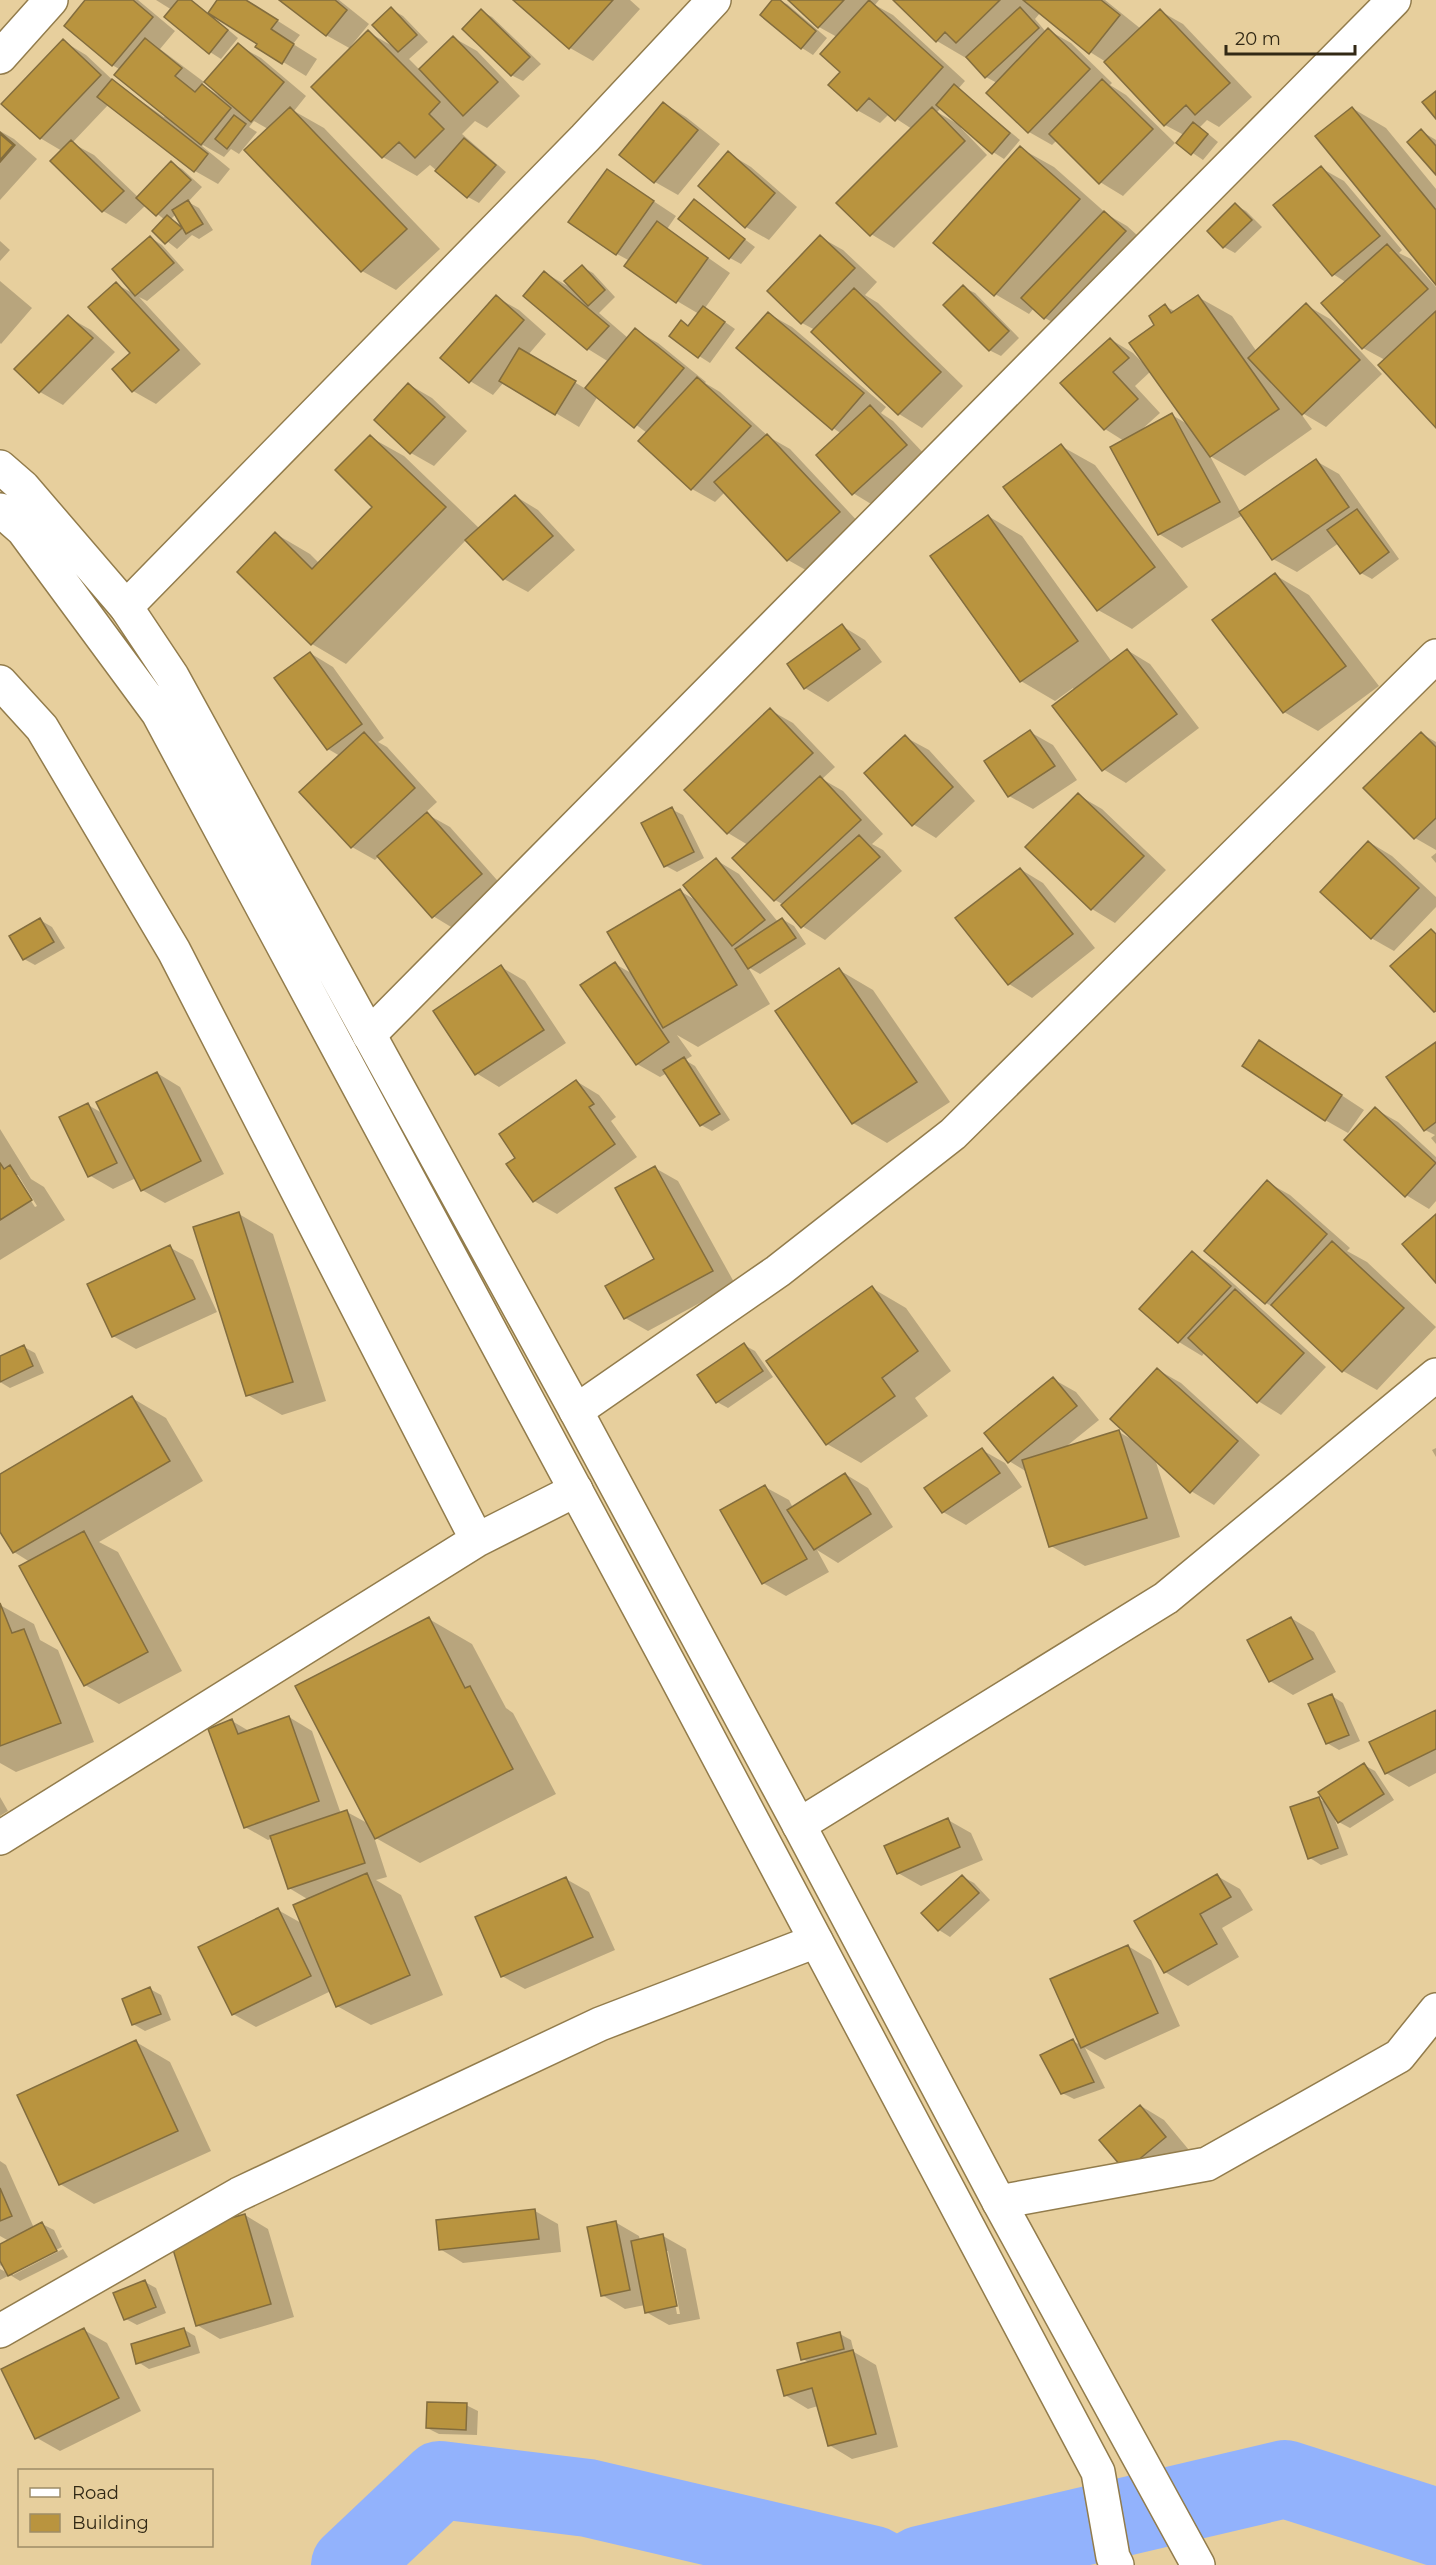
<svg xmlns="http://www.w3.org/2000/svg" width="1436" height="2565" font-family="Montserrat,sans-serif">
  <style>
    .shadow { fill: #0003; fill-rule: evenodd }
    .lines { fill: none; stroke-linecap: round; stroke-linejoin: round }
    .river { stroke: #92b2fc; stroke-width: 78 }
    .building { fill: #b9943f; stroke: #836d3e; stroke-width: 1.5 }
    .minor-casing { stroke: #927c4c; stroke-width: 36 }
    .major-casing { stroke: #927c4c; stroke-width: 36 }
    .minor { stroke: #fff; stroke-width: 33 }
    .major { stroke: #fff; stroke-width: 33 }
  </style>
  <rect width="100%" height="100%" fill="#e7cf9d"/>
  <path class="shadow" d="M87,0H138L175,31L160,49L204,82L202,85L220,96L238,45L261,58L306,96L294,111L324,128L440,249L396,290L362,271L268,129L254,121L249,127L257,132L239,154L231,149L224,157L203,145L202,146L230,169L218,184L195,171L109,104L72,143L94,155L138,197L171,163L182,169L202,187L188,202L199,208L213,230L199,239L192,235L177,249L154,231L165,220L146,205L126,224L103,211L52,161L62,151L40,138L63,41L86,55L119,86L164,117L166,115L121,70L112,65ZM176,214L183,226L171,219Z
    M156,0H191L209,14L219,0H245L300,35L293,44L317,59L306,76L257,46L259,43L212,14L211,15L238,38L221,59L210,52L172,10Z
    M282,0H339L369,24L351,46L353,47L368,32L394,47L391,9L403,16L428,42L409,59L420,70L454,38L477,51L520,96L487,128L475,121L462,134L506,172L479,203L468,197L430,165L417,176L383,157L351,49L326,35Z
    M516,0H630L640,9L593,61L570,48Z
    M774,0L787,4L827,38L813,55L802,48Z
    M790,0H879L875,5L893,15L965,81L958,89L1020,140L1004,159L993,152L963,126L961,128L987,155L894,248L871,234L912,129L889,114L880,123L857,110L842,71L837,37L819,27ZM941,108L957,122L956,123L937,112Z
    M895,0H1105L1141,29L1160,11L1183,24L1252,97L1219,127L1207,120L1200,127L1218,142L1203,160L1178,143L1184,135L1165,125L1106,62L1090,52L1040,13L1035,19L1046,32L1048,30L1071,43L1112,83L1110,85L1126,95L1175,143L1123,196L1100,182L1057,140L1052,145L1029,132L997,83L986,77L971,61L937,41Z
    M481,11L492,17L541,64L523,81L511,75Z
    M663,103L686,117L720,144L678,195L655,182Z
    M1352,108L1386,128L1436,189V283Z
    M0,131L14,139L37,159L0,200Z
    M1421,131L1436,140V172Z
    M1020,148L1054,167L1108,215L1127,226L1148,245L1068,331L1045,318L1034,308L1029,314L995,294Z
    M728,153L751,167L797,207L769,240L746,227Z
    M1321,168L1344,181L1402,250L1399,253L1411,259L1436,287V426L1385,360L1363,348L1347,283L1333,274Z
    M608,171L676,216L667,229L730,273L705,308L735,329L710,363L699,356L681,322L690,327L699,314L677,301L630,261L617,254Z
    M694,201L755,247L741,264L730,258Z
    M1235,205L1246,211L1262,227L1235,253L1224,247Z
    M820,237L843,250L877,282L865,295L878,303L963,386L922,428L899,414L813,332L815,330L802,323L769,291Z
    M151,238L162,245L184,270L147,301L139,297L201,364L156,404L133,391L132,353L116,284L136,295L114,269Z
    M0,241L10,250L0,261Z
    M582,267L593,273L615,297L599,313L628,338L635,330L658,343L706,382L705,383L720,392L769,437L790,449L862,526L811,573L788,560L725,492L715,502L692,489L640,441L647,433L598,396L579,427L504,382L493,395L470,381L496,297L519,310L546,334L528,355L586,389L609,362L588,349L545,273L573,289Z
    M0,281L32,308L1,344L0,343Z
    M963,287L975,293L1019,338L1001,356L989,350Z
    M1198,297L1232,316L1257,352L1306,305L1330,319L1382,374L1326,427L1299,411L1312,429L1245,476L1210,456L1241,513L1316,461L1339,474L1399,559L1372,579L1361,573L1339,543L1297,572L1273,559L1243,515L1182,548L1159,534L1124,441L1105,429L1110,339L1133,353L1143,363L1165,306L1176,312ZM1151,371L1189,425L1172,415L1140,431L1160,413L1135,386Z
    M769,314L792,327L886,407L881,413L893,421L929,459L876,507L853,493L842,434L833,428Z
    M68,317L91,330L115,352L63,405L40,392Z
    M408,384L432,398L467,431L434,466L411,453Z
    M370,437L404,456L480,529L515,496L538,510L575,550L528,592L504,579L467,539L346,664L312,644L239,572L276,534L310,554L319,563L374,507Z
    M1061,446L1095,465L1188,587L1132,629L1098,610Z
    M988,516L1022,536L1112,662L1127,650L1150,664L1199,728L1126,783L1103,769L1073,688L1055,701L1021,681Z
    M1275,575L1309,595L1379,686L1318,731L1284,712Z
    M842,626L865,640L882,662L828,702L805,688L789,665Z
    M310,653L333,667L384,738L378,742L387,747L437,802L425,813L450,827L504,888L456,930L433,916L379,856L375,860L352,847L340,756L328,749Z
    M770,710L793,723L835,767L822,779L843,791L883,834L872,844L883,850L902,871L825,940L802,926L784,905L775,900L748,845L728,833Z
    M1030,732L1053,745L1077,780L1033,809L1009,796Z
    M1422,734L1436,742V850L1415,838L1366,788Z
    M905,737L929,750L975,801L936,838L913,824Z
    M1078,795L1102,809L1166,870L1115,923L1092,909L1027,847Z
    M671,809L683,815L704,858L677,872L666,866Z
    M1369,842L1392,856L1436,897V907L1394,951L1371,938Z
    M1436,853V863L1431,857Z
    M716,860L739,874L778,922L782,919L794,926L806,944L760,974L748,967L770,1004L698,1047L677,1035L692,1056L685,1060L695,1066L730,1120L712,1131L701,1125L667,1073L660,1077L637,1064L615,964L633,974L680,891L697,901Z
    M1020,869L1043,883L1095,948L1032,998L1009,984Z
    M40,920L52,927L65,948L35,965L24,959Z
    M501,967L525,981L566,1043L499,1087L476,1073Z
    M839,970L873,990L950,1102L887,1143L853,1123L777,1011Z
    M1436,1044V1144L1431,1138L1435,1135L1425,1130Z
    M1282,1056L1364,1110L1348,1133L1325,1120Z
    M157,1073L180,1087L224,1174L165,1203L142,1190L136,1178L113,1189L89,1175L88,1105L104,1114Z
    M576,1081L599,1095L616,1117L611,1121L637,1157L557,1214L534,1201L518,1158Z
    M1375,1109L1398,1122L1436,1157V1201L1429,1209L1406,1195Z
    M0,1129L31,1179L44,1187L65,1220L0,1260ZM14,1175H18L37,1206L35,1207Z
    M655,1168L678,1181L735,1284L648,1331L625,1318L656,1260Z
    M1267,1182L1290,1195L1350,1248L1347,1251L1367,1262L1436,1327L1377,1390L1343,1371L1280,1311L1266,1303Z
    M239,1214L273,1234L326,1401L282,1415L248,1395Z
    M169,1247L193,1260L217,1312L136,1349L113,1336Z
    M1192,1253L1215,1267L1326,1367L1281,1415L1258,1401L1205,1352L1202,1356L1179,1342Z
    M872,1288L906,1308L951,1371L915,1398L928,1416L861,1463L827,1444Z
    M744,1345L755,1351L773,1377L728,1408L717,1402Z
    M24,1347L35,1353L44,1373L10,1388L0,1382V1357Z
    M1158,1370L1181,1383L1260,1455L1214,1505L1191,1491L1155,1459L1180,1537L1085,1566L1051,1546L1027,1472L1009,1461L1053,1379L1076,1392L1099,1420L1063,1449L1119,1432L1133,1440Z
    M132,1398L166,1418L203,1481L99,1542L118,1552L182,1671L119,1704L85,1685L30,1562L14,1552L0,1529V1476Z
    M1436,1448V1457L1432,1450Z
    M982,1450L1005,1463L1022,1487L966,1525L943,1512Z
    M845,1474L868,1488L893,1527L838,1563L817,1550L829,1572L786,1596L763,1583L765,1487L789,1500L793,1508Z
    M0,1605L34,1624L40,1640L58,1650L94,1742L16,1772L0,1763Z
    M1291,1618L1314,1632L1336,1672L1293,1695L1270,1681Z
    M429,1619L472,1644L506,1708L513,1713L556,1794L420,1863L374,1837L387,1877L376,1880L401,1895L443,1995L371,2025L337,2006L331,1991L256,2027L233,2014L278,1910L303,1924L309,1900L289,1888L273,1838L268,1840L245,1827L232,1721L249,1731L289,1717L312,1731L341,1814L347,1812L369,1824Z
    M1332,1696L1343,1703L1360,1741L1339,1750L1327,1743Z
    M1436,1712V1773L1409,1787L1386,1773Z
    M1364,1765L1375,1771L1394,1800L1350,1828L1335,1820L1348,1855L1321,1865L1310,1858L1319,1799L1328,1804Z
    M0,1797L8,1811L0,1816Z
    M948,1820L971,1833L983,1860L921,1886L898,1873Z
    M1217,1876L1240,1889L1253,1910L1222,1928L1239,1957L1188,1986L1165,1972Z
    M963,1877L974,1883L990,1900L950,1937L939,1930Z
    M566,1879L589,1892L615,1950L525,1989L502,1976Z
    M1128,1946L1151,1960L1180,2026L1105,2060L1085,2048L1105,2088L1074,2099L1062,2093L1073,2041L1082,2046Z
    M150,1989L161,1995L171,2020L145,2031L133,2024Z
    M136,2042L170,2062L211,2151L94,2204L60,2184Z
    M1141,2106L1164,2120L1189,2150L1149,2183L1126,2170Z
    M0,2161L6,2165L34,2228L42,2224L54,2230L62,2247L13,2271V2275L63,2249L68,2257L20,2281L10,2275L0,2280V2269L6,2272V2269L0,2265V2245L9,2241L0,2236Z
    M535,2211L558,2224L561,2252L463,2263L440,2249Z
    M245,2215L268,2229L294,2317L220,2339L197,2325Z
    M615,2222L639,2236L640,2241L663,2236L686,2249L700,2319L669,2325L646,2312L645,2305L625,2309L602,2295ZM665,2251H668L680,2314H677Z
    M145,2282L156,2288L166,2313L137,2325L126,2319Z
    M183,2329L195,2336L200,2353L149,2369L138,2362Z
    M84,2330L107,2343L141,2411L60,2451L37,2438Z
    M840,2334L851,2340L854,2352L876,2365L898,2447L852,2459L829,2445L818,2406L808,2409L785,2395L810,2363L803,2359Z
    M466,2405L478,2411L477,2435L439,2434L427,2428Z"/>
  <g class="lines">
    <path class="river" d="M350,2565L440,2480L588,2498L874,2565
      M920,2565L1285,2479L1436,2527"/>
  </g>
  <path class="building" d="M85,0H133L153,17L112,66L64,26Z
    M178,0H191L228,30L209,54L164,17Z
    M217,0H246L278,20L271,29L294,44L282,64L255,47L257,44L208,13Z
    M279,0H335L347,10L326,36Z
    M513,0H613L569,49Z
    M772,0H780L816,31L801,49L760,15Z
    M788,0H844L818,28Z
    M869,0L943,67L895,121L869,98L857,111L828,85L840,72L820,54Z
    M893,0H1000L956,43L945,32L936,42Z
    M1023,0H1101L1120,15L1089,54Z
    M391,7L417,35L398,52L372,25Z
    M1020,7L1039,28L985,78L966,57Z
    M481,9L530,57L511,76L462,29Z
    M1160,9L1230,83L1195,115L1186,105L1164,126L1104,62Z
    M1048,28L1090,69L1028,133L986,93Z
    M368,30L440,102L429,114L444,129L415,158L399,142L382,158L311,87Z
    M453,36L498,82L463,116L419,69Z
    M145,38L182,68L175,76L195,92L202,84L231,108L201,145L114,75Z
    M63,39L101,75L40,139L1,104Z
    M238,43L284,82L251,122L204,82Z
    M112,79L208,154L194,172L97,97Z
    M1102,79L1153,129L1099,184L1049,134Z
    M954,84L1010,133L992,154L936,105Z
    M1436,91V119L1422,102Z
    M663,102L698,130L654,183L619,155Z
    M290,107L407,229L361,272L244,150Z
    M932,107L965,141L870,236L836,203Z
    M1352,107L1436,210V285L1315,136Z
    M234,115L246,124L227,149L215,139Z
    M1193,122L1208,134L1191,155L1176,143Z
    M1421,129L1436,146V175L1407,142Z
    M0,132L15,145L0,162Z
    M0,134L13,145L0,160Z
    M464,138L496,165L467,198L435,171Z
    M71,140L124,191L102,212L50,161Z
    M1020,146L1080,199L994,296L933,243Z
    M728,151L775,193L745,228L698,186Z
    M171,161L191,180L156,216L136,198Z
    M1321,166L1380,236L1332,276L1273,205Z
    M607,169L654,201L616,255L568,222Z
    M694,199L745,239L729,259L678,219Z
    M188,200L203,224L186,234L172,210Z
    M1235,203L1252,220L1223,248L1207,231Z
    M1104,211L1126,231L1044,319L1021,298Z
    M167,215L182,228L165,244L152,231Z
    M657,221L708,258L676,303L624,266Z
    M820,235L855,268L801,324L767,291Z
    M150,236L174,263L135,296L112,269Z
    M1387,244L1428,289L1362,349L1321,303Z
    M582,265L605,290L588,306L564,281Z
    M544,271L609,326L587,350L523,296Z
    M116,282L179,350L132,392L112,369L130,353L88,307Z
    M963,285L1009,331L989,351L943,305Z
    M854,288L941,372L898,415L811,332Z
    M496,295L524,320L469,383L440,358Z
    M1198,295L1279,409L1210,457L1129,343L1154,325L1149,316L1165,304L1171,313Z
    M1306,303L1360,360L1302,415L1248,358Z
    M703,306L725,322L698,358L669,336L681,320L688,326Z
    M1436,311V428L1378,365Z
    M768,312L864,393L832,430L736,348Z
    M68,315L93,338L39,393L14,369Z
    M635,328L684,368L634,428L585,388Z
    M1110,338L1129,358L1113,372L1138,399L1104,430L1060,383Z
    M519,348L576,381L555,415L499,381Z
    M697,377L751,426L691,490L638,441Z
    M408,383L445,417L410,454L374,420Z
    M870,405L907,445L852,495L816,455Z
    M1172,413L1220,502L1158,535L1110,447Z
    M767,434L840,512L787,561L714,482Z
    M370,435L446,507L311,645L237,572L275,532L312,569L372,507L335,470Z
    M1061,444L1155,567L1097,611L1003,487Z
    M1316,459L1349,507L1272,560L1239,512Z
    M515,495L553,536L503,580L465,540Z
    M1357,509L1389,552L1360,574L1327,530Z
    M988,515L1078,641L1020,682L930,556Z
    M1275,573L1346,666L1283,713L1212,620Z
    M842,624L860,649L804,689L787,664Z
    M1127,649L1177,714L1102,771L1052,706Z
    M310,652L362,724L327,750L274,678Z
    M770,708L813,753L727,834L684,790Z
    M1030,730L1055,766L1008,797L984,761Z
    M364,732L415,788L351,848L299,792Z
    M1421,732L1436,747V818L1414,839L1363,788Z
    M905,735L953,787L912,826L864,773Z
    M820,776L861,820L774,901L732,858Z
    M1078,793L1144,856L1091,910L1025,847Z
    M672,807L694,852L664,867L641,823Z
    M427,812L482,874L432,918L377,856Z
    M859,835L880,857L801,928L781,905Z
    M1368,841L1419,888L1371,939L1320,892Z
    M716,858L765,920L732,946L683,885Z
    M1020,868L1073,934L1008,985L955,918Z
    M680,889L737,985L663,1028L607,932Z
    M40,918L54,942L23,960L9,936Z
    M782,918L796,938L748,969L735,949Z
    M1431,929L1436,934V1011L1434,1012L1390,966Z
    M615,962L669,1042L636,1065L580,985Z
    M501,965L544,1030L475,1075L433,1011Z
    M839,968L917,1082L852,1124L775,1011Z
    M1259,1040L1342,1095L1325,1121L1242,1066Z
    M1436,1042V1122L1424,1131L1386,1077Z
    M684,1057L720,1114L700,1126L663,1070Z
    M157,1072L201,1161L141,1191L96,1102Z
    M576,1080L594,1104L589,1107L615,1144L533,1202L506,1164L515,1158L499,1134Z
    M88,1103L117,1163L88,1177L59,1117Z
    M1375,1107L1436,1163L1405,1197L1344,1140Z
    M0,1163L4,1169L10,1165L32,1200L0,1220Z
    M655,1166L713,1271L624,1319L605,1286L654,1259L615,1188Z
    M1267,1180L1327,1234L1265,1304L1204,1251Z
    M239,1212L293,1382L246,1396L193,1227Z
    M1436,1214V1283L1402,1244Z
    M1332,1241L1404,1308L1342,1372L1271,1305Z
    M170,1245L195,1299L112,1337L87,1284Z
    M1192,1251L1231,1286L1178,1343L1139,1309Z
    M872,1286L918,1351L882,1378L895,1396L826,1445L766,1361Z
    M1235,1289L1304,1353L1257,1403L1188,1338Z
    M744,1343L763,1371L716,1403L697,1375Z
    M24,1345L33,1366L0,1382V1356Z
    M1157,1368L1238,1441L1190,1493L1110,1419Z
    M1053,1377L1077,1406L1008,1463L984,1433Z
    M132,1396L170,1461L13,1553L0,1532V1474Z
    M1119,1430L1147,1518L1049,1547L1022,1460Z
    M982,1448L1000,1473L942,1513L924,1488Z
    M845,1473L871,1514L814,1550L787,1510Z
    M765,1485L807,1559L762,1584L720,1510Z
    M84,1531L148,1652L84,1686L19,1566Z
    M0,1603L12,1633L24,1629L61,1723L0,1746Z
    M429,1617L465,1688L470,1686L513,1769L375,1839L295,1686Z
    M1291,1617L1313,1659L1269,1682L1247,1640Z
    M1332,1694L1349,1735L1326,1744L1308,1704Z
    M1436,1710V1749L1385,1774L1369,1742Z
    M289,1716L319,1801L244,1828L208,1729L232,1719L238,1734Z
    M1364,1763L1384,1794L1338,1823L1318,1792Z
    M1319,1797L1338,1848L1308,1859L1290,1807Z
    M347,1810L365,1863L288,1889L270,1836Z
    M948,1818L960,1847L897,1874L884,1846Z
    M367,1873L410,1975L336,2007L293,1905Z
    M1217,1874L1231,1897L1200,1914L1217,1944L1164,1973L1134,1921Z
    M962,1875L979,1893L938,1931L921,1913Z
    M566,1877L593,1937L501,1977L475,1917Z
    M278,1908L311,1976L232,2015L198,1947Z
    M1128,1945L1158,2013L1081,2048L1050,1979Z
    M150,1987L161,2014L132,2025L122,1999Z
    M1073,2039L1094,2082L1061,2094L1040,2055Z
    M136,2040L178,2131L59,2185L17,2095Z
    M1140,2105L1166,2137L1125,2171L1099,2140Z
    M0,2188L12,2216L0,2221Z
    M535,2209L539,2239L439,2250L436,2220Z
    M245,2214L271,2304L196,2326L169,2236Z
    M616,2221L630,2290L601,2296L587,2227Z
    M42,2222L57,2251L8,2276L0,2261V2244Z
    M663,2234L677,2306L645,2313L631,2241Z
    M145,2280L156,2307L124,2320L113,2293Z
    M84,2328L119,2398L35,2439L1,2369Z
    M184,2328L190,2346L136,2364L131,2344Z
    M840,2332L844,2349L801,2360L797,2343Z
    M853,2350L876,2434L828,2446L812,2388L784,2396L777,2370Z
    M427,2402L467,2403L466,2430L426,2428Z"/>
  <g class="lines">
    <defs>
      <path id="minor" d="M0,57L51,0
        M126,607L585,138L714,0
        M0,682L42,728L174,951L477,1540
        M369,1035L1394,0
        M576,1411L778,1271L953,1134L1436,656
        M799,1825L1166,1598L1436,1375
        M0,1838L477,1540L576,1490
        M999,2202L1207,2164L1399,2056L1436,2010
        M0,2331L239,2194L600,2024L816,1941"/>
      <path id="major" d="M0,467L23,487L126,607L172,676L576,1411L799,1825L999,2202L1198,2565
        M0,510L23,530L158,713L674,1673L1098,2472L1113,2557L1117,2565"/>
    </defs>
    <use href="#minor" class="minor-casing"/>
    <use href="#major" class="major-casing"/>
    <use href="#minor" class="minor"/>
    <use href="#major" class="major"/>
  </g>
  <rect x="18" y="2469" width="195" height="78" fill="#e7cf9d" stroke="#9f8d67" stroke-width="1.5"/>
  <rect x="30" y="2488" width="30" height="9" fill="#ffffff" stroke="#9f8d67" stroke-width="1.5"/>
  <text x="72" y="2499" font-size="18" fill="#322915">Road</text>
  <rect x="30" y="2514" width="30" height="18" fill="#b9943f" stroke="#9f8d67" stroke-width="1.5"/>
  <text x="72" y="2529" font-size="18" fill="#322915">Building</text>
  <path d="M1226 45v9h129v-9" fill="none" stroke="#322915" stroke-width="3"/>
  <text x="1235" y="45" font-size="18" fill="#322915" stroke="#e7cf9d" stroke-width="4.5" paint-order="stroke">20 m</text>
</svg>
